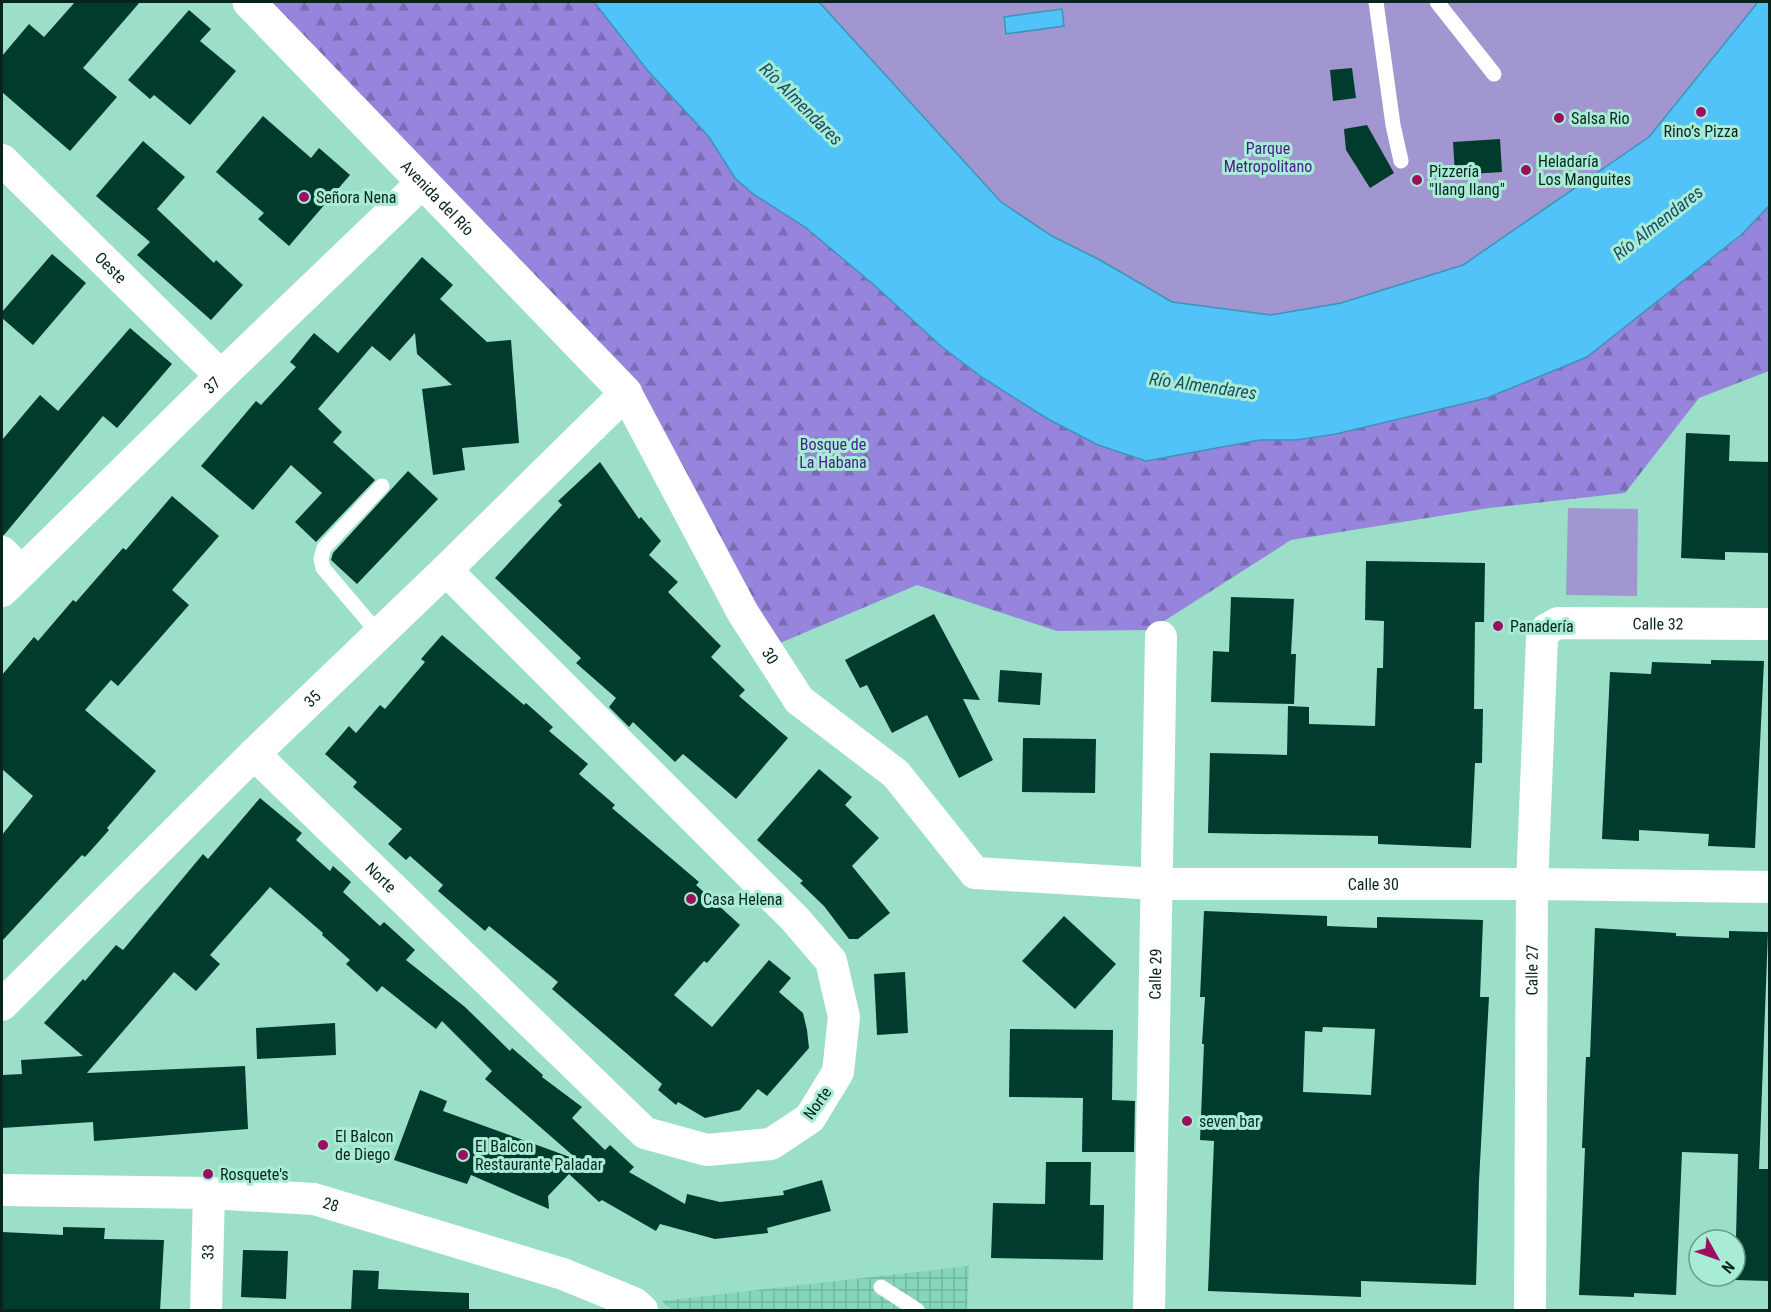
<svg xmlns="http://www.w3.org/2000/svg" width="1771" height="1312" font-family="'Roboto Condensed',sans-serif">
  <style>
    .industrial { fill: url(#industrial-grid) }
    .forest { fill: url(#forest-firs) }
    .park { fill: #a196d0 }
    .water { fill: #52c3f9; stroke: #3c94b7; stroke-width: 1.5 }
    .building { fill: #013b2e; fill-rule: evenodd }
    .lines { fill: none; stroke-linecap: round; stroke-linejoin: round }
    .service { stroke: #fff; stroke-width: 15 }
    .minor { stroke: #fff; stroke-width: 32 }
    .tertiary { stroke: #fff; stroke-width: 33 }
    .poi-dot { fill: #9a0f60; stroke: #a8ecd6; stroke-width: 2 }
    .labels { text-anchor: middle; stroke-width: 6; stroke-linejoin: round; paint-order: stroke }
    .poi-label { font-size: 16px; fill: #08251d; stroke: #a8ecd6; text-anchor: start }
    .park-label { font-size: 16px; fill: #431f85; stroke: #a8ecd6 }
    .street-label { font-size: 16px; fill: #08251d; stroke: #a8ecd6 }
    .water-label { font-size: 18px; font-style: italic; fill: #1e4c63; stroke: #a8ecd6 }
  </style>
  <defs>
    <pattern id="industrial-grid" width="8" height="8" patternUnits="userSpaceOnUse" patternTransform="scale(1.5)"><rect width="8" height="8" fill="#86d5bd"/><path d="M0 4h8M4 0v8" fill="none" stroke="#72b7a2"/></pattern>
    <pattern id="forest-firs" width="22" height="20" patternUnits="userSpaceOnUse" patternTransform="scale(1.5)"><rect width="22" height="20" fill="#9784dc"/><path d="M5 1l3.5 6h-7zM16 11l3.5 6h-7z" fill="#796cb2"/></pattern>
  </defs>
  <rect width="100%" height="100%" fill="#9bdfc9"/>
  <path class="industrial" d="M969,1266L967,1310H671L662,1301Z"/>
  <path class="forest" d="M249,2H594L648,71L709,137L735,178L753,194L805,227L874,285L1048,419L1098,445L1146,461L1260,440H1296L1336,434L1487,398L1587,357L1741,235L1769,206V371L1699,398L1625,493L1489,508L1291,540L1150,630L1057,631L917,585L766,649L626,392Z"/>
  <path class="park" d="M819,2H1758L1649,137L1463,265L1341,303L1272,315L1172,302L1100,260L1052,236L1000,202Z
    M1568,508L1638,509L1637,596L1566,595Z"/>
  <path class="water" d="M594,2H819L1001,202L1052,236L1100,260L1172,302L1271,315L1341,303L1463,265L1649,137L1758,2H1769V206L1741,235L1587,357L1487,398L1336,434L1296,440H1260L1146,461L1098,445L1048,419L983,378L942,347L874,285L805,227L753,194L735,178L709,137L648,71Z
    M1062,9L1064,26L1006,34L1004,17Z"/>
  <path class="building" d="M75,2H140L83,68L117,97L70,151L2,92V56L29,24L44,37Z
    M189,10L211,29L200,41L236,71L190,125L154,95L150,99L128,80Z
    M1352,68L1356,98L1333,101L1330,70Z
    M263,116L311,158L319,148L350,175L289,246L258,219L264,213L216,172Z
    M1367,125L1394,173L1370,188L1346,150L1344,129Z
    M1500,139L1502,172L1455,175L1453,142Z
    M143,141L185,177L157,209L214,263L216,260L243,285L211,320L137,255L150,242L96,196Z
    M52,254L86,283L33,345L2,318V312Z
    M422,257L453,285L440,299L487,342L511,340L519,443L462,448L465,470L433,475L422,389L452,385L417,354L415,333L390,361L372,346L318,409L342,432L333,442L375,480L316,542L295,522L322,493L291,465L253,510L201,466L256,401L261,405L296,367L290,362L314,333L338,353Z
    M130,328L172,364L117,428L103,416L4,535H2V440L40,395L58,411Z
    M1686,433L1730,435L1729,461L1770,462V553L1725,552V560L1681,558Z
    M600,462L639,519L641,517L661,541L649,555L678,582L668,592L721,646L711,657L745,690L739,696L788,738L736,799L683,754L675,762L633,722L629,727L609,707L616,698L576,663L581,658L495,578L562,505L558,501Z
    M408,471L438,499L357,584L331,560L333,553Z
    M172,496L219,536L172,590L189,605L118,686L111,680L85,710L156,771L107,828L109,830L85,857L82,855L2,941V835L33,796L2,769V675L34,637L38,641L73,600L76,602L123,548L126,550Z
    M1366,561L1485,563L1484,622H1475L1474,709H1483L1482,763H1475L1471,848L1378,844V836L1208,833L1210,753L1287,755L1288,706L1309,707V724L1375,726L1377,668H1383L1384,621L1365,620Z
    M1231,597L1294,599L1291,654H1296L1294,704L1211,702L1213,651L1229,652Z
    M934,614L980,700L963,699L993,760L959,778L927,715L892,733L867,685L860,688L845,660Z
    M442,635L524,705L526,703L553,727L549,731L588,764L579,774L615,805L612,808L699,882L696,885L740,925L707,963L704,961L674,995L712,1027L769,960L791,978L779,992L803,1013L807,1030L809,1048L767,1096L758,1089L740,1110L705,1118L678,1102L676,1105L658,1090L662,1084L552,989L558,982L489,926L485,931L438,891L443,885L410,856L406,860L388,844L402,829L353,787L357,782L325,754L349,726L356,733L380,705L385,709L425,662L421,659Z
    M1711,660L1764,661L1755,848L1708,846L1709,834L1639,830V841L1602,839L1610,672L1651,674L1652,662L1711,664Z
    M1000,670L1042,673L1040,705L998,702Z
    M1023,738L1096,739L1095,793L1022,792Z
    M819,769L852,797L845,805L879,838L852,866L890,913L858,939H849L824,906L800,883L803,881L757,840Z
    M260,798L302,833L296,840L330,871L333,866L351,882L343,892L380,926L384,922L415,950L406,960L465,1007L510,1051L512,1048L543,1075L542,1077L582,1107L572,1118L605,1150L610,1145L634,1167L629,1172L685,1204L687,1194L720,1202L784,1195L783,1191L822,1180L831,1211L767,1228L768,1233L715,1239L660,1224L656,1231L602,1200L599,1202L569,1174L548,1196L549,1209L471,1175L467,1184L394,1160L420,1090L447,1101L443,1111L578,1160L485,1079L492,1071L442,1021L436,1029L382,986L377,992L346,964L350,960L322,935L323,933L270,887L210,955L220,964L196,991L174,972L87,1073L245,1066L248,1129L94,1141L93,1122L2,1128V1075L22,1074L21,1060L83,1056L44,1023L83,979L85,981L116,945L123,950L203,854L208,859Z
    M1204,911L1327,916V926L1377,928V917L1483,920L1480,997H1489L1479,1181L1476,1285L1361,1281V1297L1208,1291L1214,1141L1200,1140L1204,1044H1202L1205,997H1200ZM1323,1027L1375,1029L1371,1095L1303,1092L1305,1031L1322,1032Z
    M1064,916L1116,964L1075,1009L1022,961Z
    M1595,928L1676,933V936L1729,938V931L1768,932L1759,1169H1770L1768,1281L1735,1280L1738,1154L1682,1152L1676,1295L1634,1293V1297L1579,1295L1585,1148H1582L1586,1057H1590Z
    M905,972L908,1033L877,1035L874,974Z
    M335,1023L336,1055L257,1059L256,1028Z
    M1010,1029L1113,1030L1112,1100L1135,1101L1134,1152H1082L1083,1098L1009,1097Z
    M1046,1162H1091L1090,1205H1104L1103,1260L991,1258L993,1203L1045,1204Z
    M63,1227L105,1228L104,1239L164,1240L160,1311H2V1232L63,1235Z
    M243,1250L288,1251L286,1299L241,1297Z
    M353,1270L379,1271L378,1289L469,1293V1311H351Z"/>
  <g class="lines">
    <path class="service" d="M1376,2L1393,125L1401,161
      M1437,2L1494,74
      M379,634L323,568L321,559L324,548L382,486
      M881,1287L917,1310"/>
    <g class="minor">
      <path id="s1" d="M2,160L221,376"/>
      <path d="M2,552L21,571"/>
      <path id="s2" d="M2,591L221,376L423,182"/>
      <path id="s3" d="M254,754L645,1133L707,1150L771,1144L810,1118L838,1072L844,1017L831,961L795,919L446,570"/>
      <path id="s4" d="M2,1005L254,754L446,570L626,393L743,613L799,700L896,774L975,873L1156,884H1532L1770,887"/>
      <path id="s5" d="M2,1190L209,1193L314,1199L563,1274L634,1303L642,1310"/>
      <path id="s6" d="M206,1310L209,1193"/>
      <path id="s7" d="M1149,1310L1161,637"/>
      <path id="s8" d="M1530,1310L1532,884L1542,638L1547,629L1558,623L1770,624"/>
    </g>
    <path class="tertiary" id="s9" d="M249,2L626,393"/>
  </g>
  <g class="poi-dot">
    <circle cx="1701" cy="112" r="6"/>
    <circle cx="1559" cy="118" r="6"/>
    <circle cx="1526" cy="170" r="6"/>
    <circle cx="1417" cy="180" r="6"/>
    <circle cx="304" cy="197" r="6"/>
    <circle cx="1498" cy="626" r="6"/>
    <circle cx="691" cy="899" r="6"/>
    <circle cx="1187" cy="1121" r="6"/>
    <circle cx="323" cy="1145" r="6"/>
    <circle cx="463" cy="1155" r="6"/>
    <circle cx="208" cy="1174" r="6"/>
  </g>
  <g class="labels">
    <g class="poi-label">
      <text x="1571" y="124">Salsa Rio</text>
      <text x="1701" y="137" text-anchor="middle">Rino’s Pizza</text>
      <text x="1538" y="167">Heladaría<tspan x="1538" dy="18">Los Manguites</tspan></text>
      <text x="1429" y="177">Pizzería<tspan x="1429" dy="18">"Ilang Ilang"</tspan></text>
      <text x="316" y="203">Señora Nena</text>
      <text x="1510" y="632">Panadería</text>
      <text x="703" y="905">Casa Helena</text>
      <text x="1199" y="1127">seven bar</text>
      <text x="335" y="1142">El Balcon<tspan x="335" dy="18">de Diego</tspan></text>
      <text x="475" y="1152">El Balcon<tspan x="475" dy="18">Restaurante Paladar</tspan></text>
      <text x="220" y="1180">Rosquete's</text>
    </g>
    <g class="park-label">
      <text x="1268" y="154">Parque<tspan x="1268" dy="18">Metropolitano</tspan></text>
      <text x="833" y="450">Bosque de<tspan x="833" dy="18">La Habana</tspan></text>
    </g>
    <g class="street-label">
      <text dy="6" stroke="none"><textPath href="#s9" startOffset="272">Avenida del Río</textPath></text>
      <text dy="6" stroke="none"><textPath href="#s1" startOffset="153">Oeste</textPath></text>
      <text dy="6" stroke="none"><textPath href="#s2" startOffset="294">37</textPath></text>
      <text dy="6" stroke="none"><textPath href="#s8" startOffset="795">Calle 32</textPath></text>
      <text dy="6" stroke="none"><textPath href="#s4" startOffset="1174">30</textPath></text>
      <text dy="6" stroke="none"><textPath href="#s4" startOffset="436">35</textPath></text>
      <text dy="6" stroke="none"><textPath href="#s3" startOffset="177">Norte</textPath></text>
      <text dy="6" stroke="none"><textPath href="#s4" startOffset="1874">Calle 30</textPath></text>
      <text dy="6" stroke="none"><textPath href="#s8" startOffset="340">Calle 27</textPath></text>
      <text dy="6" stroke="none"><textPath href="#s7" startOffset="336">Calle 29</textPath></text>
      <text transform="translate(817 1103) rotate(-54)" y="6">Norte</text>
      <text dy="6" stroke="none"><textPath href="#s5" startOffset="330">28</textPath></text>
      <text dy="6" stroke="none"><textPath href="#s6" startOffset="58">33</textPath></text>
    </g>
    <g class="water-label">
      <text transform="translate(801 104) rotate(45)" y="6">Río Almendares</text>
      <text transform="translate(1658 223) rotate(-38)" y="6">Río Almendares</text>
      <text transform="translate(1203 386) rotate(8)" y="6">Río Almendares</text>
    </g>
  </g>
  <rect width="1771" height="1312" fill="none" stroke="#08251d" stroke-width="6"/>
  <g transform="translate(1717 1258) rotate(130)"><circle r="28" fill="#a8ecd6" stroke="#689c8c" stroke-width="1.5"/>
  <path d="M0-4.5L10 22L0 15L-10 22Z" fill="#9a0f60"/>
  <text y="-9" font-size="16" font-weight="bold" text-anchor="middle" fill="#08251d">N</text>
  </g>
</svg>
